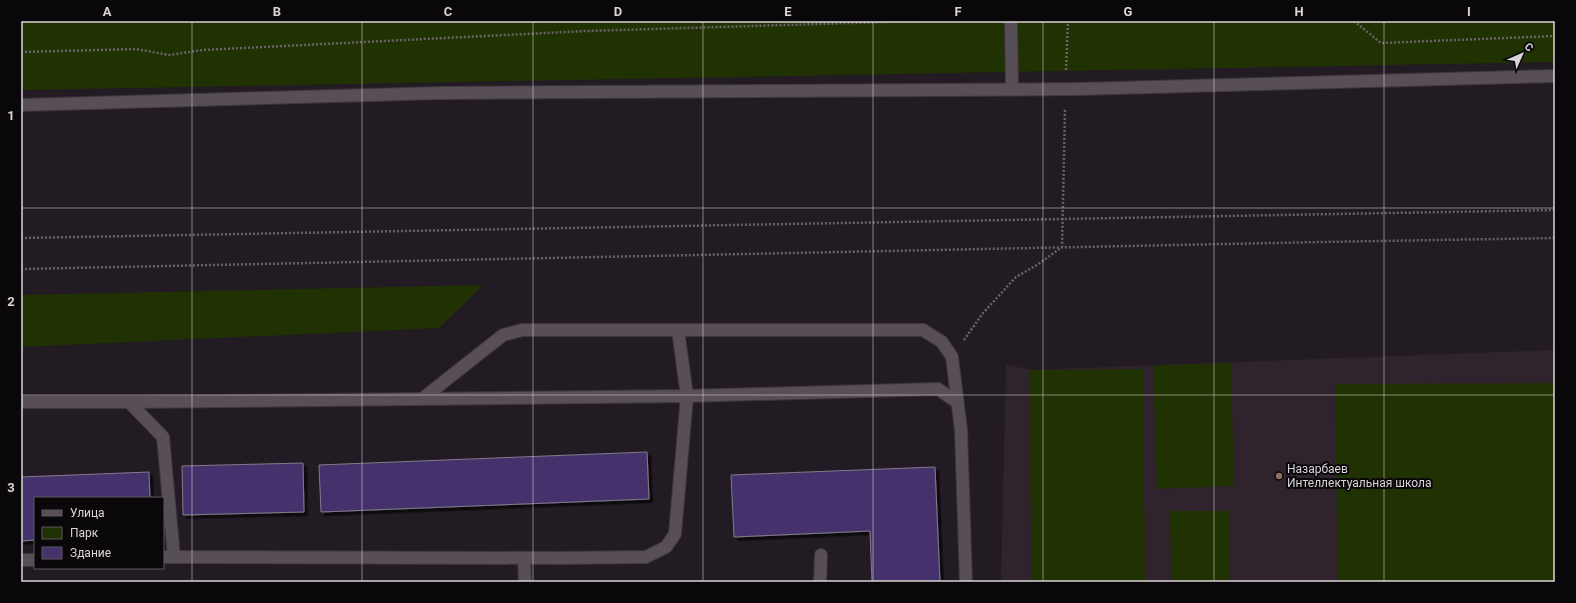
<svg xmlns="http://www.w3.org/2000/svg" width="1576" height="603" font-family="Roboto,sans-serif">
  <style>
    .built { fill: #2f232e }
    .green { fill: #203102 }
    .building { fill: #45326d; stroke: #7f7c89; filter: url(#shadow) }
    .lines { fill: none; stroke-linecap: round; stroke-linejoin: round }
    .service-casing { stroke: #3e373d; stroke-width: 14 }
    .secondary-casing { stroke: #3e373d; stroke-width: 14 }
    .path { stroke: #6a636a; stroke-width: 2.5; stroke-dasharray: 2 2; stroke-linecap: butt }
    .service { stroke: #584e57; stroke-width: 12 }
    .secondary { stroke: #584e57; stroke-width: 12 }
    .grid { fill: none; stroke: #dad4d9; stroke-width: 1; stroke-opacity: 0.55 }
    .education-dot { fill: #8d6e63; stroke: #0a070a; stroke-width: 1.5 }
    .labels { text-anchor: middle; stroke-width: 4; stroke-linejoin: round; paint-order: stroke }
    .poi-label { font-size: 12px; fill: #dad4d9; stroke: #0a070a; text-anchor: start }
    .neatline { fill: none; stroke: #dad4d9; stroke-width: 1.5 }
    .grid-label { font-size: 13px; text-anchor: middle; font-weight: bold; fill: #dad4d9 }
  </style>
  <defs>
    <filter id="shadow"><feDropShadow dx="3.5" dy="3.5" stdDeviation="0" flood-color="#0009"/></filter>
  </defs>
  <rect width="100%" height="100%" fill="#231b23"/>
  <path class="built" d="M1555,350V582H1001L1006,364L1030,370Z"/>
  <path class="green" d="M21,21H1555V62L21,90Z
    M483,285L439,328L21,347V295Z
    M1231,363L1234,486L1157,489L1153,365Z
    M1143,369L1145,582H1031L1030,370Z
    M1555,383V582H1338L1335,384Z
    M1170,511H1229L1230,582H1171Z"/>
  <path class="building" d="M647,452L649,499L321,512L319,465Z
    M303,463L304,512L183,515L182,466Z
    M935,467L940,582H872L870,531L734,537L731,475Z
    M149,472L150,498H35V540L21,541V477Z"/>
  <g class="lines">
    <defs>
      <path id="service" d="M422,399L503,335L522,330H923L942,342L952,357L961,430L966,582
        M21,402H129L163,437L174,557
        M129,402L687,396L938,389L957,402
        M163,557L559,558L646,557L666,547L675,534L687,396L678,330
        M524,558L525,582
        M21,560H35
        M820,582L821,555"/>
      <path id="secondary" d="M1011,21L1012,89
        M21,105L441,93L1079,89L1555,76"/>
    </defs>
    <use href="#service" class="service-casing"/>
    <use href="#secondary" class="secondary-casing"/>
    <path class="path" d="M1354,21L1381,43L1555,36
      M21,52L136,49L169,55L203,50L586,31L918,21
      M1066,70L1068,21
      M21,238L1555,210
      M21,269L1321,242L1555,238
      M964,340L983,313L1016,277L1037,265L1062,247L1065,109"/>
    <use href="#service" class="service"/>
    <use href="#secondary" class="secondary"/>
  </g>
  <path class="grid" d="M192,21V582M362,21V582M533,21V582M703,21V582M873,21V582M1043,21V582M1214,21V582M1384,21V582M21,208H1555M21,395H1555"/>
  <circle class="education-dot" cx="1279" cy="476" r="4"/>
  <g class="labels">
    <g class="poi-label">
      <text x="1287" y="473">Назарбаев<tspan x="1287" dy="14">Интеллектуальная школа</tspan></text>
    </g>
  </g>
  <rect width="1576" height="603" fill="none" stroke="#0a070a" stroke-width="44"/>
  <rect x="34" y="497" width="130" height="72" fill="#0a070a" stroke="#5d595d"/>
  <rect x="42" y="510" width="20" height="6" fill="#584e57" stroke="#5d595d"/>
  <text x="70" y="517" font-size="12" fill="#dad4d9">Улица</text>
  <rect x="42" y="527" width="20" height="12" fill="#203102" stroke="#5d595d"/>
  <text x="70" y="537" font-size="12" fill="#dad4d9">Парк</text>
  <rect x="42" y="547" width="20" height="12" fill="#45326d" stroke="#5d595d"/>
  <text x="70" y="557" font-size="12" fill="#dad4d9">Здание</text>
  <g transform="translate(1522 54) rotate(45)" stroke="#0a070a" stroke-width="3" paint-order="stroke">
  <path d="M0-3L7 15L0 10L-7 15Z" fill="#dad4d9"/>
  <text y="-6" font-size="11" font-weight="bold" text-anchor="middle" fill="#dad4d9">С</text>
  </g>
  <rect x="22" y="22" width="1532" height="559" class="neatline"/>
  <g class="grid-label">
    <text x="107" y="16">A</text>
    <text x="277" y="16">B</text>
    <text x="448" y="16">C</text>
    <text x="618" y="16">D</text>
    <text x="788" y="16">E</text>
    <text x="958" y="16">F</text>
    <text x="1128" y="16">G</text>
    <text x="1299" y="16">H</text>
    <text x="1469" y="16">I</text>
    <text x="11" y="120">1</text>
    <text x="11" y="306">2</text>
    <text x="11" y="492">3</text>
  </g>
</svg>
